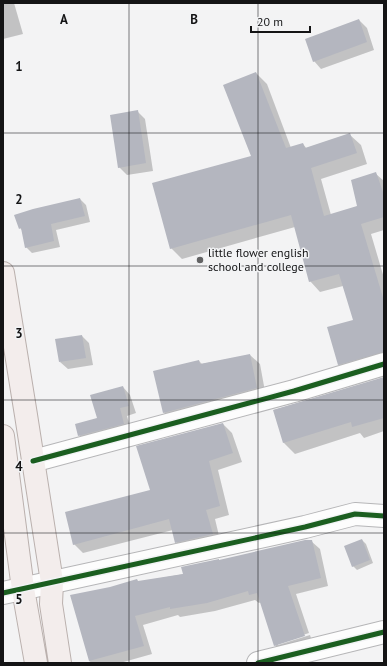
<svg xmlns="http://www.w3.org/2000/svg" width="387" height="666" font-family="'PT Sans',sans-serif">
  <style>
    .shadow { fill: #0003 }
    .building { fill: #b4b6bf }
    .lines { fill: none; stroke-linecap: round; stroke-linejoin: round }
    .street-casing { stroke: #b6b6b8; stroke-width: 24 }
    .primary-casing { stroke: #bab0ad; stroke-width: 24 }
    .street { stroke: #fdfdfd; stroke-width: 22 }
    .primary { stroke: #f3edec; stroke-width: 22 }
    .cycleway-casing { stroke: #f2f3f5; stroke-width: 8 }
    .cycleway { stroke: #1b5e20; stroke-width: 5 }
    .grid { fill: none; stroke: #141415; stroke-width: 1; stroke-opacity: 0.55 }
    .poi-dot { fill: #626263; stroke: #f2f3f5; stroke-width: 1.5 }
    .labels { text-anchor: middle; stroke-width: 3; stroke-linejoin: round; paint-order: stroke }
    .poi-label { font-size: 12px; fill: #141415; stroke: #f2f3f5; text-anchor: start }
    .grid-label { font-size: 13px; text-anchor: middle; font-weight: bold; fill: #141415; stroke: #f2f3f5; stroke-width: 3; stroke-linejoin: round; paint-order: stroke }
  </style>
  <rect width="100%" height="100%" fill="#f3f3f4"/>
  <path class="shadow" d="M3,3H14L23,34L3,39Z
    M359,20L367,28L374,50L321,69L314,61Z
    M256,73L267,84L291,148L303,144L307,149L350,135L361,145L367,164L321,179L331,215L359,206L376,174L384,181V230L371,234L384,278V365L349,375L338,364L355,320L343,286L320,292L310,281L295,227L182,259L171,248L252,156Z
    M137,111L145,119L153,171L127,175L119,167Z
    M80,199L86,205L90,222L56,230L60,247L32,253L26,247L23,231L20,228L16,215Z
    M82,336L89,343L93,365L68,369L60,362Z
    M250,355L260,364L266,397L174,422L164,413L199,361L202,364Z
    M384,378V431L364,438L360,433L295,454L284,443L274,410Z
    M123,387L130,395L136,413L127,416L131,431L87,443L79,435L98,419Z
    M223,424L232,433L242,462L218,470L229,515L215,519L221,544L185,551L176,542L173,530L83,553L74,544L151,491Z
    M362,540L366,544L373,563L357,570L353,566Z
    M311,541L320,549L328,586L296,594L309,633L278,643V645L310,635L313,644L283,654L275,645L261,602L259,603L255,600L215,611L180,617L178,615L143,625L152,654L120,663H92L89,661L138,582L184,574L219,560L220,561Z"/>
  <path class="building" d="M359,19L367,42L313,62L305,39Z
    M256,72L286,148L303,143L305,148L350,133L357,153L311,168L324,216L357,206L351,180L376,172L384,195V217L361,224L384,301V352L338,365L327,327L353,320L339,274L309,282L291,215L170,249L152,183L251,156L223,85Z
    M138,110L146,163L118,168L110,115Z
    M80,198L85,216L51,224L54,241L25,248L21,228L19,229L14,215L33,209Z
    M82,335L86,358L59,362L55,339Z
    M250,354L257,388L163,413L153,371L199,360L200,364Z
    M384,377V418L352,427L351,422L283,443L273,410Z
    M123,386L129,406L120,408L124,424L78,436L75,424L97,418L90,395Z
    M223,423L233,453L209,461L220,506L206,510L213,534L175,543L169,519L73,545L65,512L150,490L136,446Z
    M362,539L370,560L352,567L344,546Z
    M305,540H312L321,578L288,586L305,636L274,646L257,593L249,595L248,591L207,603L170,609V607L135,616L144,646L89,661L70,595L110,587L137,579L138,581L183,574L181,567L219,559V560Z"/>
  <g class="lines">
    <defs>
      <path id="street" d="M33,461L294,391L384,364
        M3,593L305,527L355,514L384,516
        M258,663L384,632"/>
      <path id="primary" d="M3,273L26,415L52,582L51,604L60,663
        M3,436L23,589L36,663"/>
    </defs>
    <use href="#street" class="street-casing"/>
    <use href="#primary" class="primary-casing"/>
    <use href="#street" class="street"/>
    <use href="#primary" class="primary"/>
    <defs>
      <path id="cycleway" d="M33,461L294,391L384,364
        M3,593L305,527L355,514L384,516
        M258,663L384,632"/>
    </defs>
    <use href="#cycleway" class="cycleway-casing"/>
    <use href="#cycleway" class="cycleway"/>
  </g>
  <path class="grid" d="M129,3V663M258,3V663M3,133H384M3,266H384M3,400H384M3,533H384"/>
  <circle class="poi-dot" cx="200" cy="260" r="4"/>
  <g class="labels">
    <g class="poi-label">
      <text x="208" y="257">little flower english<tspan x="208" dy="14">school and college</tspan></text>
    </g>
  </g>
  <g class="grid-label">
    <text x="64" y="24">A</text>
    <text x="194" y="24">B</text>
    <text x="19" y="71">1</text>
    <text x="19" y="204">2</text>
    <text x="19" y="338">3</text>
    <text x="19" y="471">4</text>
    <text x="19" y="604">5</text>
  </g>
  <rect width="387" height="666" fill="none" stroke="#141415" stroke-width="8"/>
  <path d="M251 26v6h59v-6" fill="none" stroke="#141415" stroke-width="2"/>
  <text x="257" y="26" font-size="12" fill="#141415" stroke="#f2f3f5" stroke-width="3" paint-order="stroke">20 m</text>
</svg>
